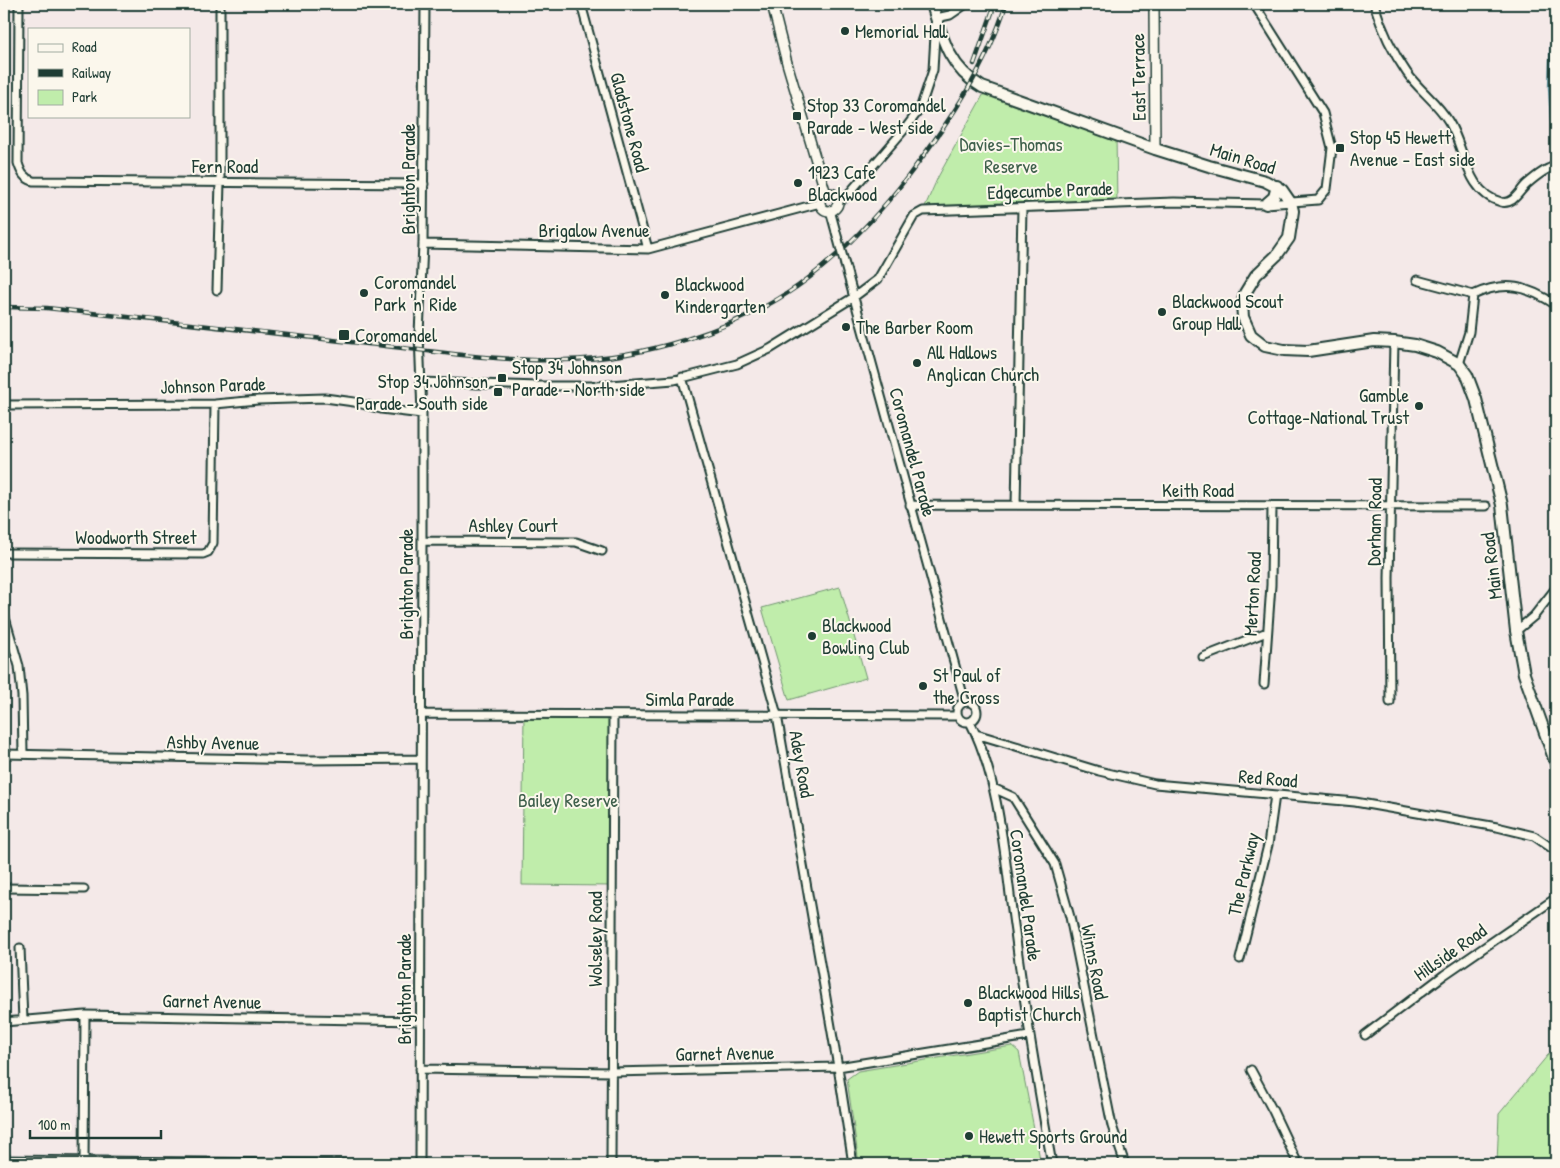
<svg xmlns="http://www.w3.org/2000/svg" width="1560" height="1168" font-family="'Patrick Hand',sans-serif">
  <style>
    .green { fill: #c0edab; stroke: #709570 }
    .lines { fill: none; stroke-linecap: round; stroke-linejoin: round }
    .stream { stroke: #59919b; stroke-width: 2.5 }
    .minor-casing { stroke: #1f3d34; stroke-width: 11 }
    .tertiary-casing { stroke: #1f3d34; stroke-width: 12 }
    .secondary-casing { stroke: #1f3d34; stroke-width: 14 }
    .minor { stroke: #fbf7ec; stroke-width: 7 }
    .tertiary { stroke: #fbf7ec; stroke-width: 9 }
    .secondary { stroke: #fbf7ec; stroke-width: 10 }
    .rail-casing { stroke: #1f3d34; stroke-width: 4.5 }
    .rail { stroke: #fbf7ec; stroke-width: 2.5; stroke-dasharray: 8; stroke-linecap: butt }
    .minor-bridge-casing { stroke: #1f3d34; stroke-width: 11; stroke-linecap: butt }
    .minor-bridge { stroke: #fbf7ec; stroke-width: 7 }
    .poi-dot { fill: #1f3d34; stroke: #fbf7ec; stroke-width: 2 }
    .labels { text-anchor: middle; stroke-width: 4; stroke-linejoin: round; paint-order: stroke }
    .poi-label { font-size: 19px; fill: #1f3d34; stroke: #fbf7ec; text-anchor: start }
    .street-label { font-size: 19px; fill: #1f3d34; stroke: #fbf7ec }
    .park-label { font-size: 19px; fill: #3f604c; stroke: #fbf7ec }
  </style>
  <rect width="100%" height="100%" fill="#f4e9e8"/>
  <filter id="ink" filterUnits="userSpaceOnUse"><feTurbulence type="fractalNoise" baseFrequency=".02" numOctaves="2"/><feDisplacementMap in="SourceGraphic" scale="10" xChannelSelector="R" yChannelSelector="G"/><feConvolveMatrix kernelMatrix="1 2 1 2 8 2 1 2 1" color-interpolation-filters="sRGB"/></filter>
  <g filter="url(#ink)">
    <path class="green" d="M4,4H8L4,282Z
      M987,88L1116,135L1117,204L923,211L938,177Z
      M840,587L866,678L789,700L762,608Z
      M524,714L613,715L612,886L522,885Z
      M1012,1046L1019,1052L1041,1164H859L847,1079L858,1071Z
      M1556,1049V1164H1497L1499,1114L1548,1055Z"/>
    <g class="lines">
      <path class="stream" d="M1556,19L1551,39L1549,87L1554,166L1553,250L1556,254"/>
      <defs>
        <path id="minor" d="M19,4L18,163C21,173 24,178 33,181L424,184
          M581,4L648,249
          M1374,4C1381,27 1393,53 1407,73C1419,90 1438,103 1449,122C1465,148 1466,193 1501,202C1514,205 1519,191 1527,184C1535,177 1546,168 1556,166
          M837,200L845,198L904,130L920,109L933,70L936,18L950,15L966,4
          M830,210L836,232
          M423,244L648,249L820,203
          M845,265L965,702
          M1417,280L1473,295
          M217,290L220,182V4
          M1473,295C1505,280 1528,286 1556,305
          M1459,364L1469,332L1473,295
          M682,377L777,715L838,1067L853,1164
          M421,382L538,386H597L674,380L737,364L770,349L854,297L878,279L914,216L923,211L1174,202L1266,204L1318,200L1327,189L1332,148L1323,113L1254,4
          M4,405L215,404L258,400L325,398L354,402L381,409L422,414
          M910,505L1486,506
          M1016,505L1022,208
          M422,541L576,542L602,551
          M4,553L203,554L208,552L213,543L215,404
          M4,614L19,666L22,696L23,754
          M1516,631L1534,616L1556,588
          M1203,657L1267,632
          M1264,684L1271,585L1272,506
          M957 712a10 10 0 1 1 20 0a10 10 0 1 1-20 0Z
          M1390,702L1389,578L1394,342
          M422,714L958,716
          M970,722C1001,782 1005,865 1015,932C1025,1010 1038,1087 1052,1164
          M976,734L1099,771L1155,784L1355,802L1497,827L1534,836L1556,851
          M4,754L307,760L421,759
          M993,788L1013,797L1055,864L1070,917L1112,1126L1125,1164
          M4,888L84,889
          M20,948L23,1020
          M1240,959L1268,845L1275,795
          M4,1022L85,1015L420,1021
          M1365,1035L1444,975L1556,898
          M420,1069L611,1072L838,1067L1029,1036
          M1251,1070L1273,1111L1298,1164
          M4,1160L371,1164
          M84,1164L85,1015
          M420,1164L422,541V414L419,334L423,244L425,4
          M611,1164L613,715"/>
        <path id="tertiary" d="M772,4L787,63L826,194
          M1154,4L1155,149
          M820 202a9 9 0 1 1 18 0a9 9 0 1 1-18 0Z"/>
        <path id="secondary" d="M932,4C942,38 949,68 982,87L1155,149L1209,166L1265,181L1282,190L1291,203L1293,211L1289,238L1277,255L1256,275L1245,293L1242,304L1243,317L1251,335L1265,346L1284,350L1308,351L1374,341L1394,342L1415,345L1437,352L1459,364L1467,375L1476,399L1502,505L1516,631L1524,674L1556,764
          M1266,204L1274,197L1277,186"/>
      </defs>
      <use href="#minor" class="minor-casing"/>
      <use href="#tertiary" class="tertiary-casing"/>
      <use href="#secondary" class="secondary-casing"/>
      <use href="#minor" class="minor"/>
      <use href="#tertiary" class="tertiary"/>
      <use href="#secondary" class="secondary"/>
      <defs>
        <path id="rail" d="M974,64L995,4
          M4,307L47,308C148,319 249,330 350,342C421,349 493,362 564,360C641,359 734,331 798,286C841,255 877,217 909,175C949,122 987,67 1006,4"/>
      </defs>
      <use href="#rail" class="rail-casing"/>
      <use href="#rail" class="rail"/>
      <defs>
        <path id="minor-bridge" d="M836,232L845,265"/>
      </defs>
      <use href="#minor-bridge" class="minor-bridge-casing"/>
      <use href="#minor-bridge" class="minor-bridge"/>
    </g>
  </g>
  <g class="poi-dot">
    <circle cx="845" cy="31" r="5"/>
    <rect x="792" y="111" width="10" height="10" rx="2.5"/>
    <rect x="1335" y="143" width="10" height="10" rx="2.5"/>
    <circle cx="798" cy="183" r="5"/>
    <circle cx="364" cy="293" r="5"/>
    <circle cx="665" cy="295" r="5"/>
    <circle cx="1162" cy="312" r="5"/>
    <circle cx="846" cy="327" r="5"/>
    <rect x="338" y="329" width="12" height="12" rx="2.5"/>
    <circle cx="917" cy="363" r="5"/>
    <rect x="497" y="373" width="10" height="10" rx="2.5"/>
    <rect x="493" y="387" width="10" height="10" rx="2.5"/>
    <circle cx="1419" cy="406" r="5"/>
    <circle cx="812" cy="636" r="5"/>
    <circle cx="923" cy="686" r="5"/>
    <circle cx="968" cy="1003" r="5"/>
    <circle cx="969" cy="1136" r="5"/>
  </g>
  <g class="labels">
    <g class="poi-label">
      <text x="855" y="38">Memorial Hall</text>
      <text x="807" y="112">Stop 33 Coromandel<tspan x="807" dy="22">Parade - West side</tspan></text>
      <text x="1350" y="144">Stop 45 Hewett<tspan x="1350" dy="22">Avenue - East side</tspan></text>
      <text x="808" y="179">1923 Cafe<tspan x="808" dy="22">Blackwood</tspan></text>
      <text x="374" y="289">Coromandel<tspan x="374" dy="22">Park 'n' Ride</tspan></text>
      <text x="675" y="291">Blackwood<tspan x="675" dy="22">Kindergarten</tspan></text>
      <text x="1172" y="308">Blackwood Scout<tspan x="1172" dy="22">Group Hall</tspan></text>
      <text x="856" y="334">The Barber Room</text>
      <text x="355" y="342">Coromandel</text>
      <text x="927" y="359">All Hallows<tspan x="927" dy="22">Anglican Church</tspan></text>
      <text x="512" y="374">Stop 34 Johnson<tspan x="512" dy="22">Parade - North side</tspan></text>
      <text x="488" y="388" text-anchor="end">Stop 34 Johnson<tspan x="488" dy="22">Parade - South side</tspan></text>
      <text x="1409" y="402" text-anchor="end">Gamble<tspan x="1409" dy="22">Cottage-National Trust</tspan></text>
      <text x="822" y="632">Blackwood<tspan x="822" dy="22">Bowling Club</tspan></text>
      <text x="933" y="682">St Paul of<tspan x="933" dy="22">the Cross</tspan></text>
      <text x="978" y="999">Blackwood Hills<tspan x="978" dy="22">Baptist Church</tspan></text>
      <text x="979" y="1143">Hewett Sports Ground</text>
    </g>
    <g class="street-label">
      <text transform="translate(1138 77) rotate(-91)" y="7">East Terrace</text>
      <text transform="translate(630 122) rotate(75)" y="7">Gladstone Road</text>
      <text transform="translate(1243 158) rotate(17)" y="7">Main Road</text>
      <text x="225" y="173">Fern Road</text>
      <text transform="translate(408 179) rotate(-90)" y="7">Brighton Parade</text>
      <text transform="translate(1050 190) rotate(-2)" y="7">Edgecumbe Parade</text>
      <text x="594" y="237">Brigalow Avenue</text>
      <text transform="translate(213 385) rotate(-2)" y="7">Johnson Parade</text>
      <text transform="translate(913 452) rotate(75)" y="7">Coromandel Parade</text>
      <text x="1198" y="497">Keith Road</text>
      <text transform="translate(1374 522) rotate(-89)" y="7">Dorham Road</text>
      <text x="513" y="532">Ashley Court</text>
      <text x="136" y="544">Woodworth Street</text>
      <text transform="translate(1491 566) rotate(-97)" y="7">Main Road</text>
      <text transform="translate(406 584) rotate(-90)" y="7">Brighton Parade</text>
      <text transform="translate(1252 594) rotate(-87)" y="7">Merton Road</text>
      <text x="690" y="706">Simla Parade</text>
      <text transform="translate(213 742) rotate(1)" y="7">Ashby Avenue</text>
      <text transform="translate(802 764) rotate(80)" y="7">Adey Road</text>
      <text transform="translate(1268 778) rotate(5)" y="7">Red Road</text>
      <text transform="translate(1243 874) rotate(-77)" y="7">The Parkway</text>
      <text transform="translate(1026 895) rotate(82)" y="7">Coromandel Parade</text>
      <text transform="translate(595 939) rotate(-90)" y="7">Wolseley Road</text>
      <text transform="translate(1450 952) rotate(-35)" y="7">Hillside Road</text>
      <text transform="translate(1095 962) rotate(79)" y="7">Winns Road</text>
      <text transform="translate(404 989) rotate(-90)" y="7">Brighton Parade</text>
      <text transform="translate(212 1001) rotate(1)" y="7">Garnet Avenue</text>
      <text transform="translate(725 1053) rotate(-1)" y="7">Garnet Avenue</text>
    </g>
    <g class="park-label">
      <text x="1011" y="151">Davies-Thomas<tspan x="1011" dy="22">Reserve</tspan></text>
      <text x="568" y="807">Bailey Reserve</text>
    </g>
  </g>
  <rect width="1560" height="1168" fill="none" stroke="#fbf7ec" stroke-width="20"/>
  <rect x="10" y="10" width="1540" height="1148" fill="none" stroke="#1f3d34" stroke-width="2" filter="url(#ink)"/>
  <rect x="28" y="28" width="162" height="90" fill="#fbf7ec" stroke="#a3ada2"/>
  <rect x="38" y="44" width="25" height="8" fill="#fbf7ec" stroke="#a3ada2"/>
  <text x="72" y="52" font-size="15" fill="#1f3d34">Road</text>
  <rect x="38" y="69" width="25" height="8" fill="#1f3d34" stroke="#a3ada2"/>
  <text x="72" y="78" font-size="15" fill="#1f3d34">Railway</text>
  <rect x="38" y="90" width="25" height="15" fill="#c0edab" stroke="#a3ada2"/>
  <text x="72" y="102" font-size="15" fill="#1f3d34">Park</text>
  <path d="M30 1130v8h131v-8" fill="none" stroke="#1f3d34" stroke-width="2.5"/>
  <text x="38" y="1130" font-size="15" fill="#1f3d34" stroke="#fbf7ec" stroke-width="4" paint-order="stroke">100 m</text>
</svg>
